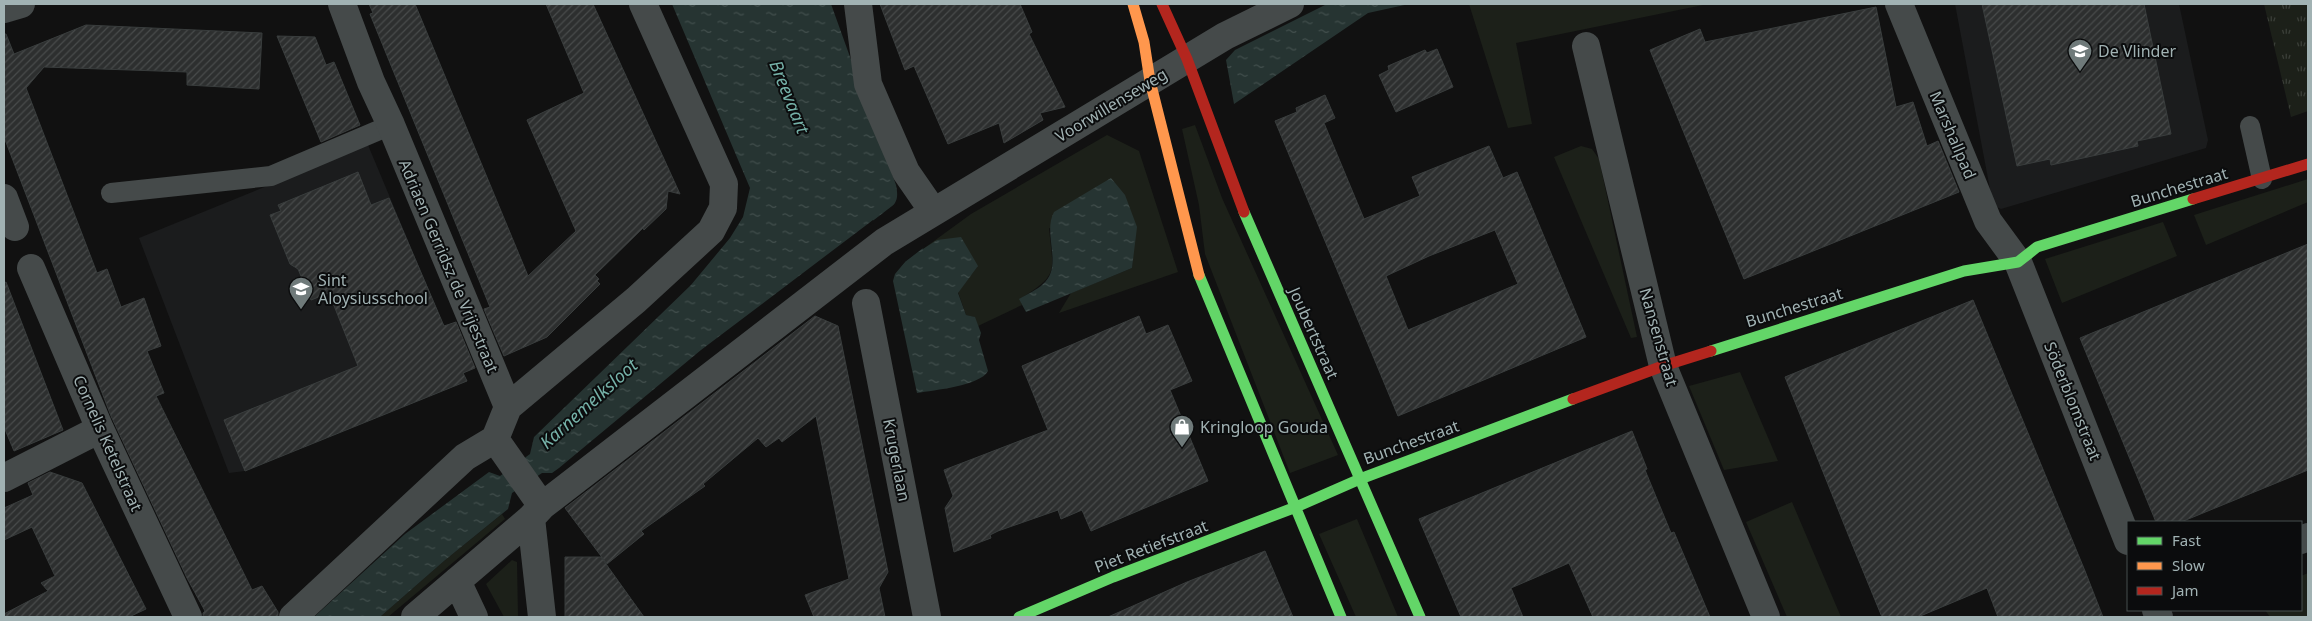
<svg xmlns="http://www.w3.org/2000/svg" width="2312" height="621" font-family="'Noto Sans',sans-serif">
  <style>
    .built { fill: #1b1c1d }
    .green { fill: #1c2019 }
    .park { fill: url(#park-tufts) }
    .water { fill: url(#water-ripples) }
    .pier { fill: #111 }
    .building { fill: url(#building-hatch); stroke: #393d3d; fill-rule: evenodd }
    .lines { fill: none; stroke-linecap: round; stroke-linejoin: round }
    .lane { stroke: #454a4a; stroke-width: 20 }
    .street { stroke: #454a4a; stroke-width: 28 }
    .fast { stroke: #63d668; stroke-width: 11 }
    .slow { stroke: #ff974d; stroke-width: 11 }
    .jam { stroke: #b3261e; stroke-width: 11 }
    .labels { text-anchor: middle; stroke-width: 4; stroke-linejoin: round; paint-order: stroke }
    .poi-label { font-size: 16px; fill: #a1b2b3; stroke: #0b0c0d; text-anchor: start }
    .street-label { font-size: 16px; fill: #a1b2b3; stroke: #0b0c0d }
    .water-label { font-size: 18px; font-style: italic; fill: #75b1a8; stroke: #0b0c0d }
  </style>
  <defs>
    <pattern id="park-tufts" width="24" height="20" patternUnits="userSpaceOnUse" patternTransform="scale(1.25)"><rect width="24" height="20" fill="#1c2019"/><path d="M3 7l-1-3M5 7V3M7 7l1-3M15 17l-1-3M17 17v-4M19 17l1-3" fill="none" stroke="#3a3e38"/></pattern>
    <pattern id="water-ripples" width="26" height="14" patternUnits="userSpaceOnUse" patternTransform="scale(1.25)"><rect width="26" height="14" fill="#263432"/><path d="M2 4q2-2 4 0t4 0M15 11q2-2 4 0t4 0" fill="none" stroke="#424f4d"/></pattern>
    <pattern id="building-hatch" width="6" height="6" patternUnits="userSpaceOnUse" patternTransform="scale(1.25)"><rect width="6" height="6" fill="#2d2f2f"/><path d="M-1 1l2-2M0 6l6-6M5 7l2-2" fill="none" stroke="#484b4b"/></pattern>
  </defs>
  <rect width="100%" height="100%" fill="#111"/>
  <path class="built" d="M1955,4H2179L2208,140L2206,148L2001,209L1993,205Z
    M368,145L467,381L245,471L229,473L139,238Z"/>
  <path class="green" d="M1469,4H1708L1516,43L1532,124L1508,128Z
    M1195,125L1222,198L1338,455L1290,473L1205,254L1199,205L1182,129Z
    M1107,135L1139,151L1178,272L1059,313L1071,293L1132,268L1133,255L1049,228C1053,272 1060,274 1020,299L1022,305L978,326L974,317L966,315L958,292L978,266L923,249L971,214Z
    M1581,146L1592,149L1599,159L1637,337L1631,338L1554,157Z
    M2308,179V202L2206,245L2194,215Z
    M2163,222L2177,256L2062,303L2045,259Z
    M1740,372L1778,461L1724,470L1689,386Z
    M1792,502L1841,617H1787L1746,522Z
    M502,514L505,519L388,617H380L444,561Z
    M1357,519L1398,617H1356L1319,534Z
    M512,560L517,562L518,616L504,617L486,584Z
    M2308,573V617H2270L2265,610H2301V576Z"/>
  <path class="park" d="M2264,4H2308V111L2291,117Z"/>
  <path class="water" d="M672,4H831L896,185C898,195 898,201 891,208L923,249L937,240L961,237L978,266L958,293L966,315L975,317L981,333L979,340L988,371C980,386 934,390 917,393L893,281L895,274L905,262L873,220L701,350L559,468L552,473H542L512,493L508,509L444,561L380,617H314L405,534L489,472L500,476L530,454L534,437L691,285L730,238L743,217L750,188Z
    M1327,4H1409L1368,13L1234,104L1226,60L1235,50Z
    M1111,178L1125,195L1137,227L1132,268L1026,312L1019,299C1027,294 1037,290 1043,284C1064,266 1042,234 1054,212Z"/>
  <path class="pier" d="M896,203L897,205L894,208L924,246L927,245L901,265L900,263L902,261L873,223L871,225L870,223Z"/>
  <path class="building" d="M369,4H415L528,276L576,231L527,120L584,93L546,4H593L680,194L668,191L666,209L644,230L643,228L595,275L599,279L597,281L600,284L547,337L504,356L484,309L490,307L370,14L373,13Z
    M880,4H1020L1032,32L1029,34L1065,107L1040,113L1043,120L1004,143L999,123L948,144L914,66L905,70Z
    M1982,4H2144L2171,134L2137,141L2138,146L2051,165L2050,159L2017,166Z
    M1876,7L1896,107L1913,102L1927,146L1938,141L1959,192L1744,279L1650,50L1700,29L1705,42Z
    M86,25L262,33L259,89L187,85V72L44,67L26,88L97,273L107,269L121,307L144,298L161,346L147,351L164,393L156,396L252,590L262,586L278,612V617H203V613L205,611L187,578L111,416L4,137V34H6L14,54Z
    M277,36L315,37L326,65L334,62L360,125L321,142Z
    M1437,49L1453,87L1396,112L1379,75L1389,70L1388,66L1425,50L1427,53Z
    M1325,95L1335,118L1324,123L1364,219L1420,196L1412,177L1489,146L1503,178L1517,172L1586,337L1398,416L1275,121L1297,112L1296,108ZM1495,230L1518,284L1408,330L1386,276L1429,256Z
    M358,172L371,205L389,198L444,326L456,322L475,368L463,373L467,381L245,471L224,420L358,366L329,293L311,300L298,269L290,264L270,215L281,211L278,205Z
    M2308,244V470L2181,522H2156L2080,338Z
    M6,282L63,430L14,451L4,427V283Z
    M1973,300L2085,571L2103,617H1998L1987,588L1918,617H1882L1850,539L1785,377Z
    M815,316L838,326L888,572L879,588L885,617H814L805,595L849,579L816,416L782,442L779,438L766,447L758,438L703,484L705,486L641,531L644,534L607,564L565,508Z
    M1139,316L1146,334L1168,325L1192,381L1170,390L1208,481L1091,531L1082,510L1061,519L1058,510L998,531L990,535L991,538L954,552L945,508L953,496L944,470L1048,430L1022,366Z
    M1632,431L1647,469L1645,470L1671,533L1674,532L1710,617H1593L1569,563L1511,588L1523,617H1461L1419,519Z
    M50,472L82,483L146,609L129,617H4V614L48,591L41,583L55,576L32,527L4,540V508L33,495L28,483Z
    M1265,551L1293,617H1108L1187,582Z
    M565,557H601L644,617H565Z"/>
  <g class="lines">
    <path class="lane" d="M2250,126L2262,179
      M111,193L271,176L391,125"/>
    <path class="street" d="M342,4L371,82L391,125L508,407
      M858,4L868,84L906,172L933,211
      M1899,4L1988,221L2018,262L2128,541
      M4,9L21,4
      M1586,46L1663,366L1766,617
      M4,198L15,227
      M31,268L100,429L188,617
      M866,303L927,617
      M495,439L542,506
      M4,478L100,429
      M531,518L542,617
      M2301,540L2308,537
      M457,581L474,617
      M2156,610L2159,617
      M293,617L465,457L495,439L508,407L636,300L711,231L723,208L724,184L643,4
      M415,617L531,518L542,506L884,242L1225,36L1290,4"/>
    <path class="fast" d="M1244,212L1420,617
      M1199,275L1341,617
      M1711,351L1964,271L2018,262L2037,247L2193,199
      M1019,617L1113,577L1296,507L1360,479L1573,399"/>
    <path class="slow" d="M1133,4L1144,42L1150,81L1199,275"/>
    <path class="jam" d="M1162,4L1187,59L1244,212
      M2193,199L2308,164
      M1573,399L1663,366L1711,351"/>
  </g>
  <defs>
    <symbol id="school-pin" viewBox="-11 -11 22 30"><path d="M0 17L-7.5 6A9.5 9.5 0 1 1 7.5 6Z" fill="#6f7a7a" stroke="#0b0c0d"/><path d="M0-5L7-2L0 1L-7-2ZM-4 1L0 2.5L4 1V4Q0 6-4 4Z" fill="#fff"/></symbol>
    <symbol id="shop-pin" viewBox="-11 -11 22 30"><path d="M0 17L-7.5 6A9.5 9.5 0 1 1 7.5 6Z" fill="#6f7a7a" stroke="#0b0c0d"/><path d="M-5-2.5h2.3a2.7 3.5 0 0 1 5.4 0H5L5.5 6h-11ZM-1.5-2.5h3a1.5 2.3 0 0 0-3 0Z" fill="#fff"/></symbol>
  </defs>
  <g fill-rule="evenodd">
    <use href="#school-pin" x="2066" y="37" width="28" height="38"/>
    <use href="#school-pin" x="287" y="275" width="28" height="38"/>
    <use href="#shop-pin" x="1168" y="413" width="28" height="38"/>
  </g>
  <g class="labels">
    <g class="poi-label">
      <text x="2098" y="57">De Vlinder</text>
      <text x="318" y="286">Sint<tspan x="318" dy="18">Aloysiusschool</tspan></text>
      <text x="1200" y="433">Kringloop Gouda</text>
    </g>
    <g class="street-label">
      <text transform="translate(1111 105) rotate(-31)" y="6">Voorwillenseweg</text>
      <text transform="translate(1953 135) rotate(67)" y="6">Marshallpad</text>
      <text transform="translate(2179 187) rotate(-17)" y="6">Bunchestraat</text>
      <text transform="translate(449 266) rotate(67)" y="6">Adriaen Gerridsz de Vrijestraat</text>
      <text transform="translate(1794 307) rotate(-17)" y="6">Bunchestraat</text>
      <text transform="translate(1314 333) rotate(66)" y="6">Joubertstraat</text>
      <text transform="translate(1659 337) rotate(74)" y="6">Nansenstraat</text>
      <text transform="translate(2073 401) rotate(68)" y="6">Söderblomstraat</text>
      <text transform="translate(1411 442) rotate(-20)" y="6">Bunchestraat</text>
      <text transform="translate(108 443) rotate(66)" y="6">Cornelis Ketelstraat</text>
      <text transform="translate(897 460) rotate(79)" y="6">Krugerlaan</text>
      <text transform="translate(1151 546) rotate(-21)" y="6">Piet Retiefstraat</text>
    </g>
    <g class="water-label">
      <text transform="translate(789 97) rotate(68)" y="6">Breevaart</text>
      <text transform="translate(589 404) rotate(-42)" y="6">Karnemelksloot</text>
    </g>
  </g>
  <rect width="2312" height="621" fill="none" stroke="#a1b2b3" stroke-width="10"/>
  <rect x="2127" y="521" width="175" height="90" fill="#0b0c0d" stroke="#474e4f"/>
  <rect x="2137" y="537" width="25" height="8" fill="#63d668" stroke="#474e4f"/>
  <text x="2172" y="546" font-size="15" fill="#a1b2b3">Fast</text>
  <rect x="2137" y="562" width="25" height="8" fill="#ff974d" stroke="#474e4f"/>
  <text x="2172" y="571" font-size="15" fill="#a1b2b3">Slow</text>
  <rect x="2137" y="587" width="25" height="8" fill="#b3261e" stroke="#474e4f"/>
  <text x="2172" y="596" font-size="15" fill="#a1b2b3">Jam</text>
</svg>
